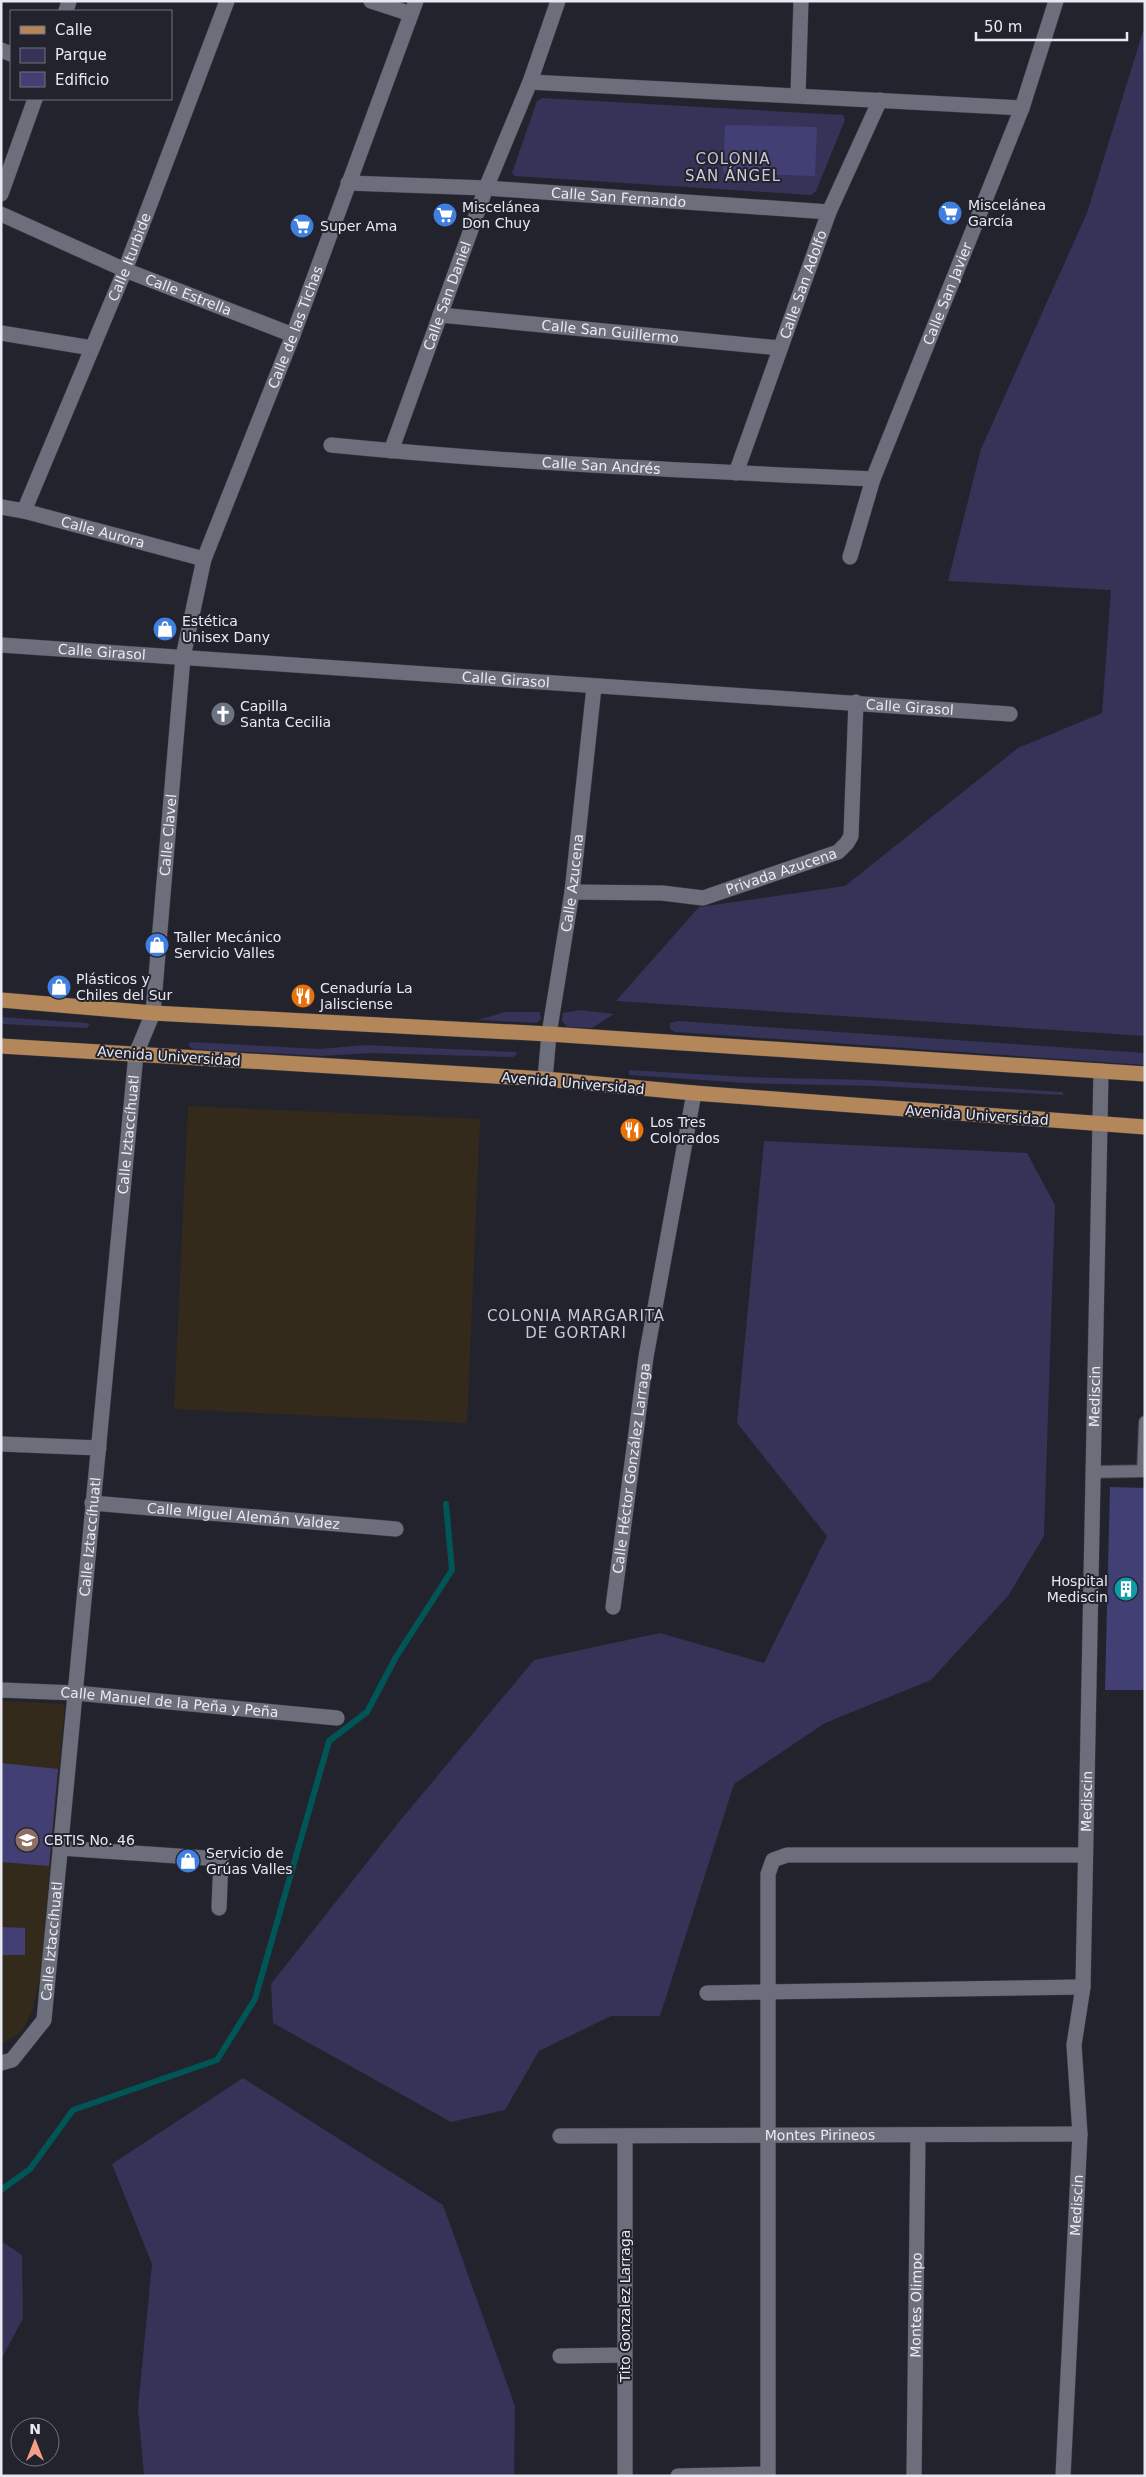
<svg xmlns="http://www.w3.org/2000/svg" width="1146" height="2477" font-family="'DejaVu Sans',sans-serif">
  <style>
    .education { fill: #342a1b }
    .green { fill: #353357 }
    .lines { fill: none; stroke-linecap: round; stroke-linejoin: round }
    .stream { stroke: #005556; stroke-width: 6 }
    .building { fill: #423f74 }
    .lane-casing { stroke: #3d3d46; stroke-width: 14 }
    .street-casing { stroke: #3d3d46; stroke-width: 16 }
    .primary-casing { stroke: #3d3d46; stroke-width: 16 }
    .lane { stroke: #6d6e7b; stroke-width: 12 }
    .street { stroke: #6d6e7b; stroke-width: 15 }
    .primary { stroke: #b38759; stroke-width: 15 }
    .labels { text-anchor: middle; stroke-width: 4; stroke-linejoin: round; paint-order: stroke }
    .street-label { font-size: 14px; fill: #e9e9f1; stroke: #23232e }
    .poi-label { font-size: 14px; fill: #e9e9f1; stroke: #23232e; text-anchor: start }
    .neighbourhood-label { font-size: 15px; letter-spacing: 1px; fill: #c9c9d7; stroke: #23232e }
  </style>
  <rect width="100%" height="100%" fill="#23232e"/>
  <path class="education" d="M188,1106L480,1119L467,1423L174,1409Z
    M1,1701L65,1704L40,1975L32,2012L21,2032L1,2044Z"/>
  <path class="green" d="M1145,25V1036L616,1001L699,907L845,886L1018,748L1102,713L1111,590L948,581L981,449L1087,213Z
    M542,98L843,115L845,120L816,191L811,195L515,176L512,173L537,101Z
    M580,1010L614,1014L592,1028L567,1027L562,1021L563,1013Z
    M505,1012H540L541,1019L537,1023L478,1020Z
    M1,1017L87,1023L90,1024L87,1028L1,1024Z
    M678,1021L1145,1053V1065L675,1032L670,1029V1023Z
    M191,1042L320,1049L365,1045L516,1052L517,1054L513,1057L371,1053L321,1056L193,1049L188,1045Z
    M629,1070L746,1077L871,1080L1062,1092L1064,1095L873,1086L745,1083L629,1075Z
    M764,1141L1027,1153L1055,1205L1044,1536L1008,1596L931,1680L825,1723L734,1784L660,2016H611L539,2051L505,2110L451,2122L273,2023L271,1984L399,1822L534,1660L660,1633L764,1663L827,1536L737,1423Z
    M243,2078L443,2205L515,2406L514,2476H144L138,2408L152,2264L112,2164Z
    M1,2241L22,2255L23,2318L1,2360Z"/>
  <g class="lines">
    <path class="stream" d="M1,2190L30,2169L73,2110L217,2060L255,1999L329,1741L367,1712L396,1657L452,1570L446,1504"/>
  </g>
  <path class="building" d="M725,125L817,127L815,176L723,173Z
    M1110,1487L1145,1488V1690H1105Z
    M1,1763L58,1769L49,1866L1,1862Z
    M1,1927L25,1928V1955H1Z"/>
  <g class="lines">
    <defs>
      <path id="lane" d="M1092,1472L1143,1471L1145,1422"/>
      <g id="street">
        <path d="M371,1L411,14"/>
        <path d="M66,11L69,1"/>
        <path d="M1,50L11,54"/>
        <path d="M530,82L1022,108"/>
        <path d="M798,94L801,1"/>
        <path id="s1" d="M348,183L486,188L829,212"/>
        <path d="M1,194L35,99"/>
        <path id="s2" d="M1,214L125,270L293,335"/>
        <path id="s3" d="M440,315L780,348"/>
        <path d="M1,333L92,348"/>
        <path id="s4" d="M331,445C511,463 693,471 873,479"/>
        <path id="s5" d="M391,451L486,188L530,82L558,1"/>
        <path id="s6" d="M736,473L829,212L880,100"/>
        <path id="s7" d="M1,507L24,511L204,559"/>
        <path id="s8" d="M24,511L125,270L227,1"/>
        <path id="s9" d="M850,557L873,479L1022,108L1056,1"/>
        <path id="s10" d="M1,645L1010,714"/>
        <path id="s11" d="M572,892L662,893L703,898L838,852L847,843L851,836L856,702"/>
        <path id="s12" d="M545,1079L549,1034L572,892L594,687"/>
        <path d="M1,1444L99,1448"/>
        <path id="s13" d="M92,1503L396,1529"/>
        <path id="s14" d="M613,1607L646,1357L694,1093"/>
        <path id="s15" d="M1,1690L76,1693L337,1718"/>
        <path d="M60,1848L221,1859L219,1908"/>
        <path d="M707,1993L1083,1987"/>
        <path id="s16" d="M1,2063L12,2060L44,2020L136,1054L153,1013L183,657L204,559L293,335L416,1"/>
        <path id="s17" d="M560,2136L1080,2134"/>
        <path d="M625,2136V2476"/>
        <path d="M560,2356L625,2355"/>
        <path d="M678,2476L768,2474"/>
        <path d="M768,2476V1874L773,1860L787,1855H1085"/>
        <path id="s18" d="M914,2476L918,2135"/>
        <path id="s19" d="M1063,2476L1080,2134L1074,2045L1083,1987L1101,1071"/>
      </g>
      <path id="primary" d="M1,1000L153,1013L549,1034L1145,1074
        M1,1046L545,1079L694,1093L1145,1127"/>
    </defs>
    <use href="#lane" class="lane-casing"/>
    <use href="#street" class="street-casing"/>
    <use href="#primary" class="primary-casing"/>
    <use href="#lane" class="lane"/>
    <use href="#street" class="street"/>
    <use href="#primary" class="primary"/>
  </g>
  <defs>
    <symbol id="supermarket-disc" viewBox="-11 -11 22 22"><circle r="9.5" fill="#3f7fe0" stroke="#23232e"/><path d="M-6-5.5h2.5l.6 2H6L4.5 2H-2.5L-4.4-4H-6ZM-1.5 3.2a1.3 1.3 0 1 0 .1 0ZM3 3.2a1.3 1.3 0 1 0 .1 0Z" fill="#fff"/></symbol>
    <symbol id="shop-disc" viewBox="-11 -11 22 22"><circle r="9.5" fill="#3f7fe0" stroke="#23232e"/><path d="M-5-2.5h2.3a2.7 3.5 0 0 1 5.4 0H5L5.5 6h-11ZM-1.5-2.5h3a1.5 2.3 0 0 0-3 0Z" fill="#fff"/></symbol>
    <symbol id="church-disc" viewBox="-11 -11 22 22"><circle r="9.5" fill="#6b7280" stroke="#23232e"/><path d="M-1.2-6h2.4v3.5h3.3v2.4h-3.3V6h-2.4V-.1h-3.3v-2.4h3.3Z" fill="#fff"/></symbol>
    <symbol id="restaurant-disc" viewBox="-11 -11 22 22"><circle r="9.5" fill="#e8710a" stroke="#23232e"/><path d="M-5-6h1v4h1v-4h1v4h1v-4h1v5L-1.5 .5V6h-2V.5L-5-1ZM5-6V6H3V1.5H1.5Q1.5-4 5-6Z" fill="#fff"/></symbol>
    <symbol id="building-disc" viewBox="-11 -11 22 22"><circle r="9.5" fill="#0f9aa8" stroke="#23232e"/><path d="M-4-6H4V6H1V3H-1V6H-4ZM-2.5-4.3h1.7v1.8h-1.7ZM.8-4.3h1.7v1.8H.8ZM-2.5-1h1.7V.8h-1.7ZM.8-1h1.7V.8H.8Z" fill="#fff"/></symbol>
    <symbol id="university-disc" viewBox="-11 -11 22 22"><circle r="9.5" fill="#8d6e63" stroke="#23232e"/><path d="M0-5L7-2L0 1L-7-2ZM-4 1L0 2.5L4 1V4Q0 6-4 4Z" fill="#fff"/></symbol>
  </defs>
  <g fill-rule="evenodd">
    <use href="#supermarket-disc" x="936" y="199" width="28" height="28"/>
    <use href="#supermarket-disc" x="431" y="201" width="28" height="28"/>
    <use href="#supermarket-disc" x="288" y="212" width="28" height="28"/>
    <use href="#shop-disc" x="151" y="615" width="28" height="28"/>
    <use href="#church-disc" x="209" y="700" width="28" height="28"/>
    <use href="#shop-disc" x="143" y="931" width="28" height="28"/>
    <use href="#shop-disc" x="45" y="973" width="28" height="28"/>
    <use href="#restaurant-disc" x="289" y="982" width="28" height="28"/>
    <use href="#restaurant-disc" x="618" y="1116" width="28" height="28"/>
    <use href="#building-disc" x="1112" y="1575" width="28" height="28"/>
    <use href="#university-disc" x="13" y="1826" width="28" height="28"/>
    <use href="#shop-disc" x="174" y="1847" width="28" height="28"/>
  </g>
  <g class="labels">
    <g class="street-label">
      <text dy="5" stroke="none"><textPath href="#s1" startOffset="271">Calle San Fernando</textPath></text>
      <text dy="5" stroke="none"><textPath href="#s8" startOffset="275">Calle Iturbide</textPath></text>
      <text dy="5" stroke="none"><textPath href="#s6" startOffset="200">Calle San Adolfo</textPath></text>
      <text dy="5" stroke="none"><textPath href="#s9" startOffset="281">Calle San Javier</textPath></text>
      <text dy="5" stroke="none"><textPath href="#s2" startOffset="204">Calle Estrella</textPath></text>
      <text dy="5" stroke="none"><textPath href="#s5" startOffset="165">Calle San Daniel</textPath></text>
      <text dy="5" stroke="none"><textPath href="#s16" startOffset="1784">Calle de las Tichas</textPath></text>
      <text dy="5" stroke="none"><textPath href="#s3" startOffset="171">Calle San Guillermo</textPath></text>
      <text dy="5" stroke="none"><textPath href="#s4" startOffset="271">Calle San Andrés</textPath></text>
      <text dy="5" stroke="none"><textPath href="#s7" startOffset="105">Calle Aurora</textPath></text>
      <text dy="5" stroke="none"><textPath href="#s10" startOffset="101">Calle Girasol</textPath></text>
      <text dy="5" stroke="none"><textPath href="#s10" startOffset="506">Calle Girasol</textPath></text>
      <text dy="5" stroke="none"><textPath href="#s10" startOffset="911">Calle Girasol</textPath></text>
      <text dy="5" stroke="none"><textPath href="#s16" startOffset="1256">Calle Clavel</textPath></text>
      <text dy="5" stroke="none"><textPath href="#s11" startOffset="214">Privada Azucena</textPath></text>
      <text dy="5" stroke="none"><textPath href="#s12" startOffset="198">Calle Azucena</textPath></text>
      <text transform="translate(169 1056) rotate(4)" y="5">Avenida Universidad</text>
      <text transform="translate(573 1083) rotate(5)" y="5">Avenida Universidad</text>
      <text transform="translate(977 1115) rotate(4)" y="5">Avenida Universidad</text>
      <text dy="5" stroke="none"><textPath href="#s16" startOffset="952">Calle Iztaccíhuatl</textPath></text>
      <text dy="5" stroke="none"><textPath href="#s19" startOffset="1081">Mediscin</textPath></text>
      <text dy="5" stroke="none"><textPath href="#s14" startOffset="140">Calle Héctor González Larraga</textPath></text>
      <text dy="5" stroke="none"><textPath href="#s13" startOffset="152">Calle Miguel Alemán Valdez</textPath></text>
      <text dy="5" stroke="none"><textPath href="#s16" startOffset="548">Calle Iztaccíhuatl</textPath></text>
      <text dy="5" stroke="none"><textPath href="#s15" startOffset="169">Calle Manuel de la Peña y Peña</textPath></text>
      <text dy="5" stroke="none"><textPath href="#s19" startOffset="676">Mediscin</textPath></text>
      <text dy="5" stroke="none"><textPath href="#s16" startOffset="142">Calle Iztaccíhuatl</textPath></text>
      <text dy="5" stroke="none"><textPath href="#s17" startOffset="260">Montes Pirineos</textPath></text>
      <text dy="5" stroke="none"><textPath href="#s19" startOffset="271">Mediscin</textPath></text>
      <text dy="5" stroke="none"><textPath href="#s18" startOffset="171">Montes Olimpo</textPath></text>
      <text transform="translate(625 2306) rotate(-90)" y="5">Tito Gonzalez Larraga</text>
    </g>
    <g class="poi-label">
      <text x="968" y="210">Miscelánea<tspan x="968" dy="16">García</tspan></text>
      <text x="462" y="212">Miscelánea<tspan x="462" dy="16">Don Chuy</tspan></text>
      <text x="320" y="231">Super Ama</text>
      <text x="182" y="626">Estética<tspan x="182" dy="16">Unisex Dany</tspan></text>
      <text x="240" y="711">Capilla<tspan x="240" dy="16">Santa Cecilia</tspan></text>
      <text x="174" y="942">Taller Mecánico<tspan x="174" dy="16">Servicio Valles</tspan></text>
      <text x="76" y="984">Plásticos y<tspan x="76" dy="16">Chiles del Sur</tspan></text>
      <text x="320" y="993">Cenaduría La<tspan x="320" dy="16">Jalisciense</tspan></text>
      <text x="650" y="1127">Los Tres<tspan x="650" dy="16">Colorados</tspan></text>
      <text x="1108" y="1586" text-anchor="end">Hospital<tspan x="1108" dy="16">Mediscin</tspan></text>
      <text x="44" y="1845">CBTIS No. 46</text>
      <text x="206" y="1858">Servicio de<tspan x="206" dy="16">Grúas Valles</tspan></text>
    </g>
    <g class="neighbourhood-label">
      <text x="733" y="164">COLONIA<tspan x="733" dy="17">SAN ÁNGEL</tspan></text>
      <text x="576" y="1321">COLONIA MARGARITA<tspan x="576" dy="17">DE GORTARI</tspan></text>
    </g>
  </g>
  <rect width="1146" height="2477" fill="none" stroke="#e9e9f1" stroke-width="5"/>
  <rect x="10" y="10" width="162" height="90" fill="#23232e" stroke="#72727c"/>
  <rect x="20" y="26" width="25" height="8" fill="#b38759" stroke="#72727c"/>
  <text x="55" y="35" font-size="15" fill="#e9e9f1">Calle</text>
  <rect x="20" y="48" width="25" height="15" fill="#353357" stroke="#72727c"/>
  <text x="55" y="60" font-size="15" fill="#e9e9f1">Parque</text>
  <rect x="20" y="72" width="25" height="15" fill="#423f74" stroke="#72727c"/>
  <text x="55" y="85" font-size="15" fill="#e9e9f1">Edificio</text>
  <g transform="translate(35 2442)"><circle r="24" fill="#23232e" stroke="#72727c"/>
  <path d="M0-4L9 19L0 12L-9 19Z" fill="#f49e88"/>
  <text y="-8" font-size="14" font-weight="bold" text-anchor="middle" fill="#e9e9f1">N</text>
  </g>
  <path d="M976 32v8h151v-8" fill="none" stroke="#e9e9f1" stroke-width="2.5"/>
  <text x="984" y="32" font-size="15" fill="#e9e9f1" stroke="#23232e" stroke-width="4" paint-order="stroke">50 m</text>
</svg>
